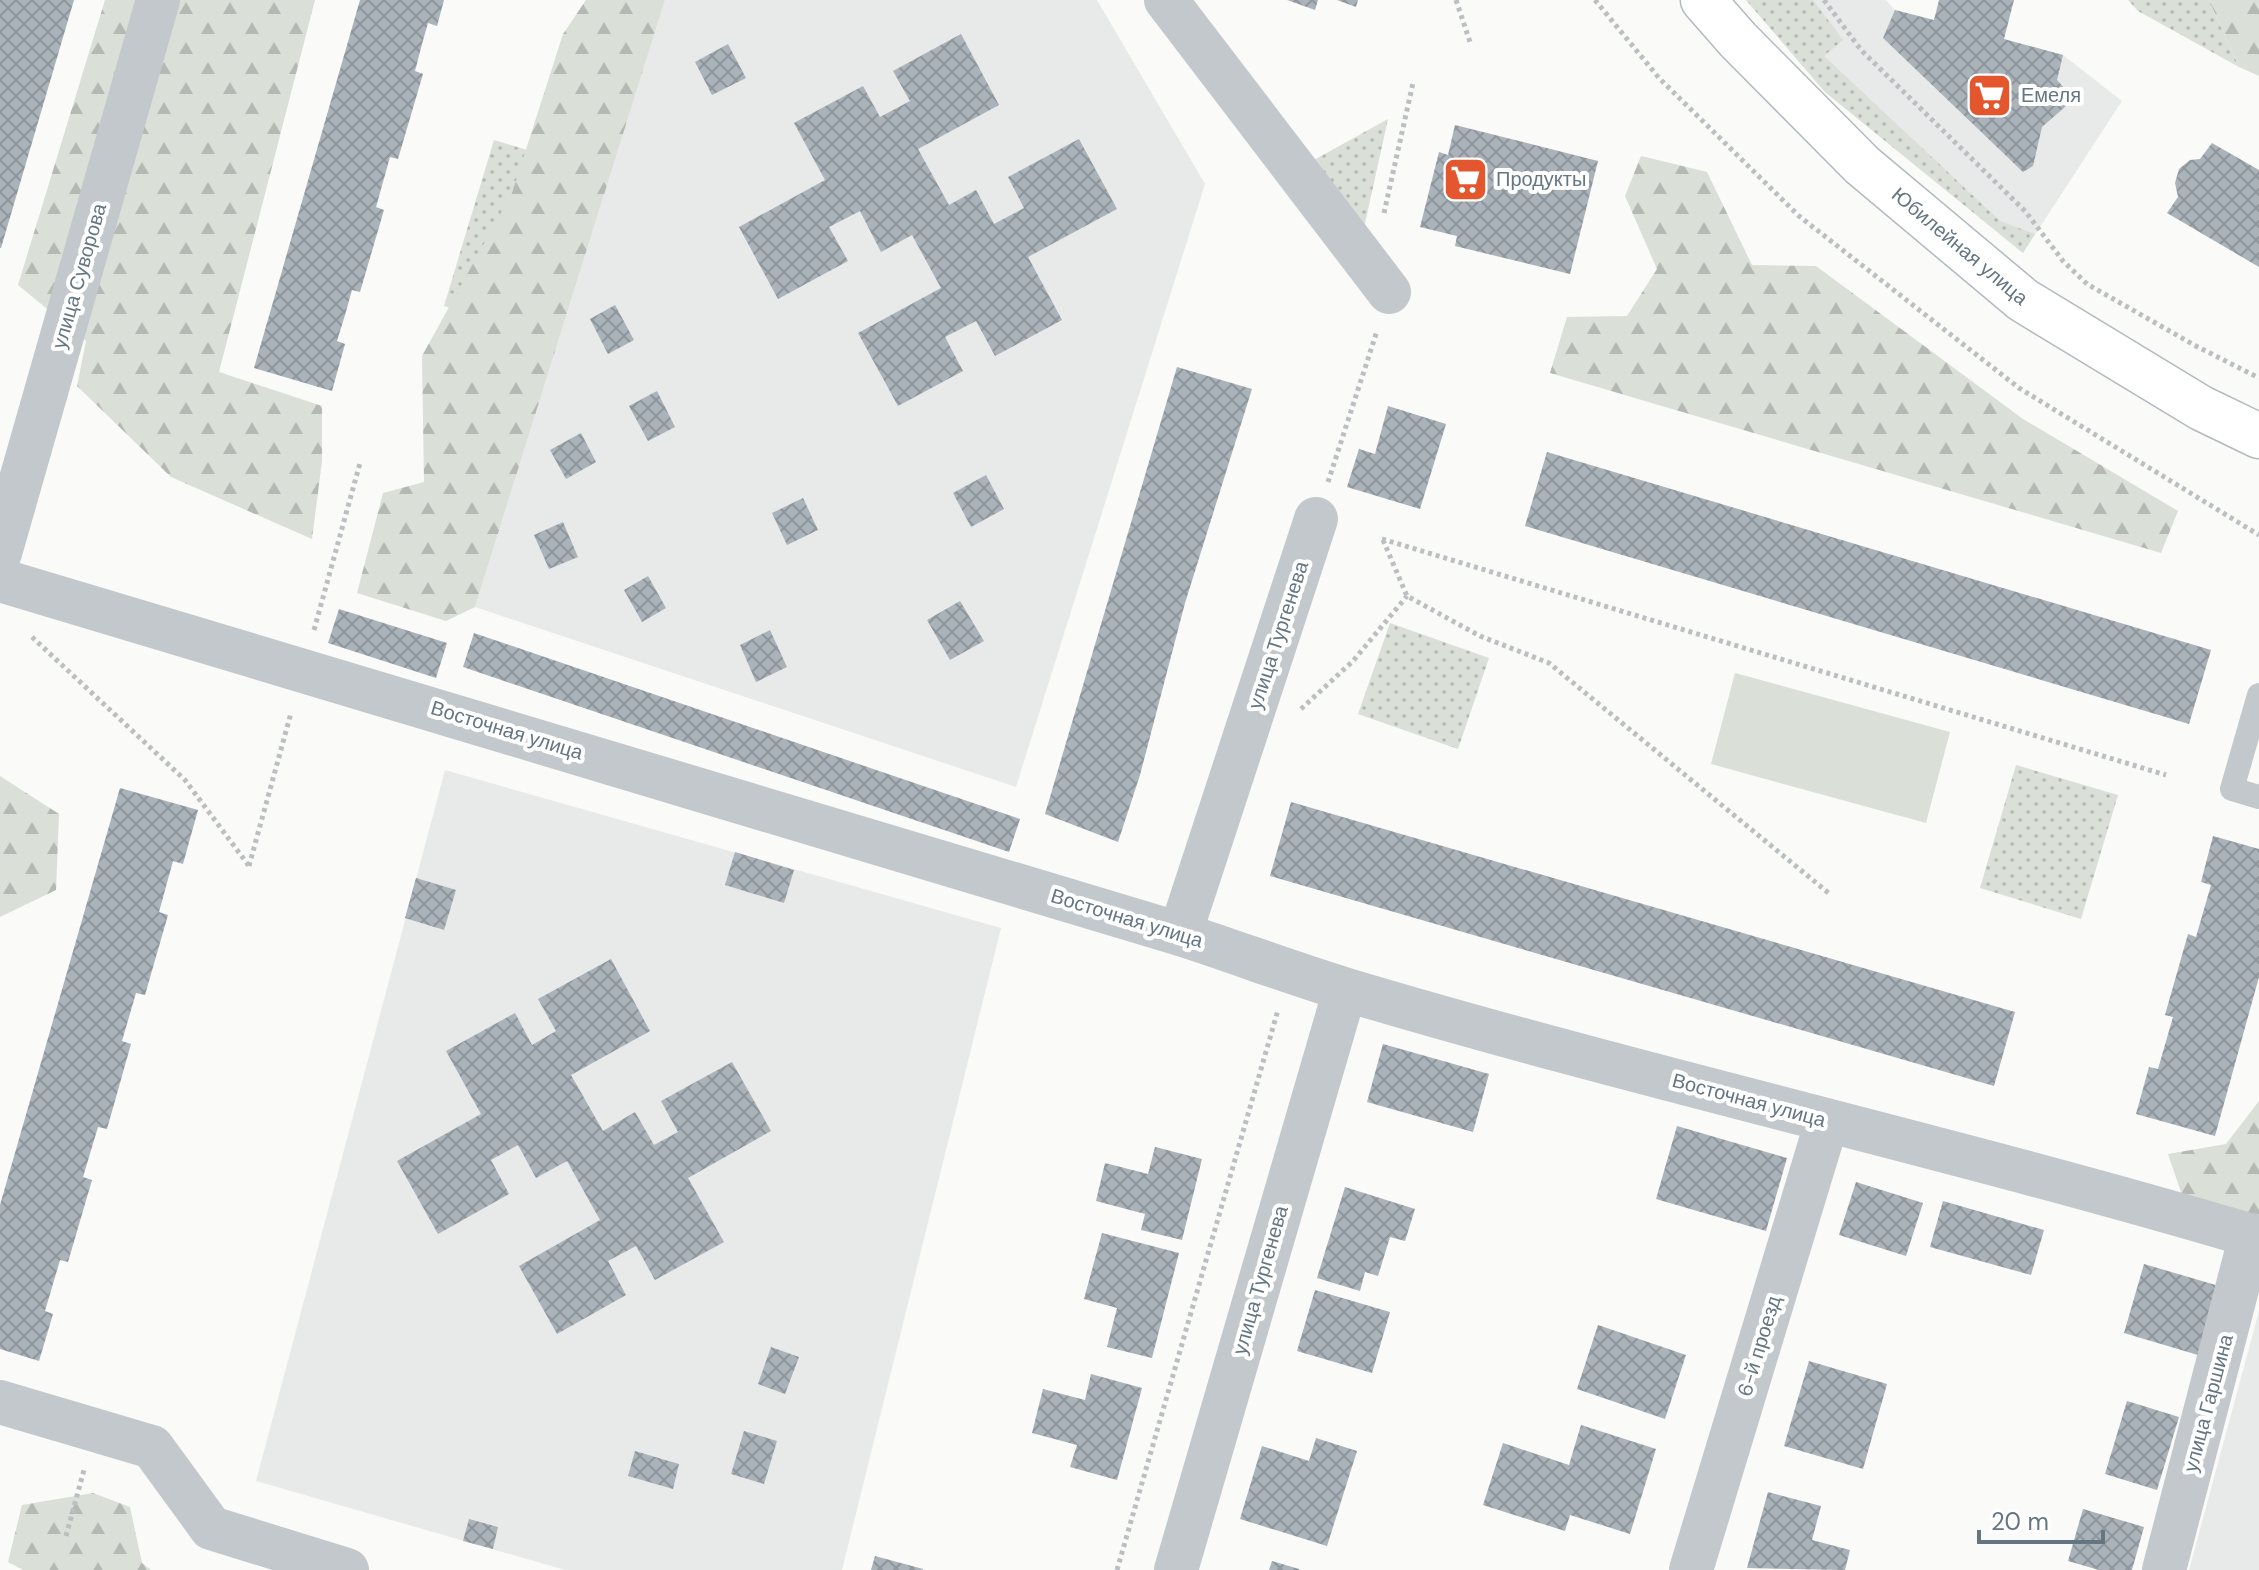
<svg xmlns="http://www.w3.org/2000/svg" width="2259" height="1570" font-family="'DM Sans',sans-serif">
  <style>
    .built { fill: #e8e9e9 }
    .grass { fill: url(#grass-dots) }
    .forest { fill: url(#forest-firs) }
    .pitch { fill: #dadfd7 }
    .building { fill: url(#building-cross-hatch) }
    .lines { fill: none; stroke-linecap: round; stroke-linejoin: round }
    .secondary-casing { stroke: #b3babf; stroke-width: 47 }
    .path { stroke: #bbbfc2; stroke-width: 5; stroke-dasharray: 4 4; stroke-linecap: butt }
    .service { stroke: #c3c8cc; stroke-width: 24 }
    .minor { stroke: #c3c8cc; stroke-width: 44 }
    .secondary { stroke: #fff; stroke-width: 44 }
    .labels { text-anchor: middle; stroke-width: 8; stroke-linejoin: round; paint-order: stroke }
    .poi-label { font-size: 20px; fill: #657683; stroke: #fff; text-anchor: start }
    .street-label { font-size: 20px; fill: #657683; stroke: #fff }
  </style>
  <defs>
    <pattern id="grass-dots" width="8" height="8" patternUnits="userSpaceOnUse" patternTransform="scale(2)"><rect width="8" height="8" fill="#dadfd7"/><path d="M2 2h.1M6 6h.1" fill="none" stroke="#b4b9b4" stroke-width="1.8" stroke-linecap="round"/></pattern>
    <pattern id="forest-firs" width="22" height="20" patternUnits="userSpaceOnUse" patternTransform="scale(2)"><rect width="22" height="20" fill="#dadfd7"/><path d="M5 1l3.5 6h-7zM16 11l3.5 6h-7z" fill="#b4b9b4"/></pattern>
    <pattern id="building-cross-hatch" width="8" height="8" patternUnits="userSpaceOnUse" patternTransform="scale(2)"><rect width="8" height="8" fill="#aab3b9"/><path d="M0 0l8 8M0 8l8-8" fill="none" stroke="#8e969c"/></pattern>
  </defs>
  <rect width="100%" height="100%" fill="#fafaf8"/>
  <path class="built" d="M665,0H1097L1205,184L1016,787L475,607Z
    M1746,0H1886L1895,10L2063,55L2122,101L2023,253L1825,92Z
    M445,770L1001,928L842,1570H565L256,1481Z
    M2259,1311V1570H2189Z"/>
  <path class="grass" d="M1746,0H1813L1843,40L1824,56L2000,221L2035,234L2023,253L1825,92Z
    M2128,0H2209L2239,67L2138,11Z
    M1388,119L1364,228L1314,160Z
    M494,140L564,161L514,328L444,306Z
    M1390,623L1489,658L1458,749L1358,714Z
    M2016,765L2118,795L2081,919L1980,888Z"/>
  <path class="forest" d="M105,0H315L219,372L322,406V461L312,539L171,477L77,386L86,341L18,285Z
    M586,0H665L475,607L446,621L357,593L383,493L424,482L422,356L512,193L563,34Z
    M2209,0H2259V76L2239,67Z
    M1641,156L1707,172L1752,265L1816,266L2023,419L2178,511L2161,553L1550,373L1567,317L1627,316L1657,269L1625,196Z
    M0,776L59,814L56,890L0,917Z
    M2259,1101V1221L2182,1195L2168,1154L2226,1144Z
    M93,1493L130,1507L142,1563L151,1570H23L8,1562L22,1505Z"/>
  <path class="pitch" d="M1735,673L1950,732L1926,823L1711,764Z"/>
  <path class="building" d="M0,0H74L1,248H0Z
    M360,0H444L437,26L428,23L422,44L415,71L423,74L398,159L390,157L376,207L384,210L360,292L352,290L345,315L337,341L345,344L332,391L254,368Z
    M1287,0H1318L1315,10Z
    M1337,0H1358L1356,7Z
    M1939,0H2014L2004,39L2063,55L2057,80L2074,99L2042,127L2033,166L2023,172L1883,38L1895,10L1934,20Z
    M961,34L999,105L918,149L949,205L976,190L994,224L1024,208L1008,177L1079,139L1117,209L1028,257L1062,320L995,356L976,321L945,337L963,371L898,406L858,333L941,288L912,235L881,252L860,211L829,227L848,261L778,299L739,227L825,180L794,123L863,86L880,117L910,101L893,71Z
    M728,44L746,78L712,95L695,62Z
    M1455,125L1598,161L1570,274L1455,246L1457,236L1420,227L1439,152L1448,155Z
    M2212,143L2259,170V267L2167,213L2178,197L2175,183L2179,169L2190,160L2200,159Z
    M615,305L634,340L608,354L590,319Z
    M1177,367L1252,389L1185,603L1140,775L1118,842L1045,814Z
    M657,391L675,427L648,441L629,406Z
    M1388,406L1446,424L1420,509L1347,487L1359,449L1375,454Z
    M581,433L596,462L566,479L550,450Z
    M1547,452L2211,650L2189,724L1525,526Z
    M986,475L1004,509L971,527L953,493Z
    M803,498L818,530L787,545L772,513Z
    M563,522L578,557L549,569L534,535Z
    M648,576L666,608L642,622L624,590Z
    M960,601L984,641L950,660L927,620Z
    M339,609L447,643L436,678L328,643Z
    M770,630L787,667L756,682L740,645Z
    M474,633L1020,819L1009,852L463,667Z
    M120,788L198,810L183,864L173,861L159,912L168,915L145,995L136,993L122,1041L131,1044L107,1129L98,1127L83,1177L92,1180L68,1262L60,1260L45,1311L53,1314L39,1361L0,1349V1205Z
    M1291,802L2015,1012L1994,1086L1270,876Z
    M2213,836L2259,849V977L2215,1136L2136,1114L2149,1067L2158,1069L2173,1017L2165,1015L2188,934L2196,937L2211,885L2201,882Z
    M735,852L794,870L784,903L725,885Z
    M416,878L456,890L444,930L405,918Z
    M611,959L650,1031L571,1075L603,1131L635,1112L654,1145L678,1132L661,1101L732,1062L771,1131L688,1178L724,1242L655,1280L636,1246L608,1261L626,1295L557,1334L519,1266L600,1220L567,1161L536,1178L518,1145L491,1160L509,1194L438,1234L397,1161L481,1114L446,1051L515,1013L532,1045L556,1031L538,999Z
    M1383,1044L1489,1074L1473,1132L1367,1102Z
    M1677,1126L1787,1158L1766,1231L1656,1199Z
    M1155,1147L1202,1159L1182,1240L1141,1230L1145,1214L1096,1201L1105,1163L1148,1174Z
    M1856,1182L1923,1203L1906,1256L1839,1235Z
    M1345,1187L1415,1209L1405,1241L1390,1237L1378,1276L1365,1272L1360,1291L1317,1278Z
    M1943,1201L2044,1230L2031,1275L1930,1247Z
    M1102,1233L1179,1253L1152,1358L1107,1347L1117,1308L1084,1299Z
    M2144,1264L2219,1286L2198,1355L2124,1333Z
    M1315,1290L1390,1312L1372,1373L1297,1351Z
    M1598,1325L1686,1355L1665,1419L1577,1389Z
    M771,1347L799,1357L785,1394L758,1384Z
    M1809,1361L1887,1384L1863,1469L1784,1446Z
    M1091,1374L1142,1388L1117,1480L1070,1467L1077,1445L1032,1433L1043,1389L1085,1400Z
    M2127,1401L2179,1417L2157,1490L2105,1474Z
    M1581,1425L1656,1449L1630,1534L1570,1515L1565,1531L1483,1505L1503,1443L1569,1465Z
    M744,1431L777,1441L764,1484L731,1474Z
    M1316,1438L1357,1451L1327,1546L1240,1519L1262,1446L1309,1461Z
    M635,1451L679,1464L673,1489L628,1476Z
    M1768,1492L1821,1506L1812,1540L1850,1550L1845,1570L1747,1568Z
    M2083,1509L2144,1527L2132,1570H2099L2068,1561Z
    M469,1519L498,1527L493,1549L463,1541Z
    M875,1556L923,1569V1570H871Z
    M1272,1561L1299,1569V1570H1269Z"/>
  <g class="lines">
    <defs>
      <path id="secondary" d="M1703,0L1738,40L1862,165L2023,300L2201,408L2259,436"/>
    </defs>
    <use href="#secondary" class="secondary-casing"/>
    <path class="path" d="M1456,0L1471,45
      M1595,0L1659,78L1799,216L2019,388L2259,535
      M1824,0L1861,50L2025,211L2063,261L2087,284L2196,346L2259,378
      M1384,213L1413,83
      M1328,482L1377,331
      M1382,539L2166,775
      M1383,540L1407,596L1480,636L1549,663L1831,895
      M314,630L360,463
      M32,637L185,780L249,866
      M1301,709L1353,661L1407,596
      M249,866L291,713
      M66,1536L84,1470
      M1117,1570L1278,1010"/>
    <path class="service" d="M2259,695L2232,789L2259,797"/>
    <path class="minor" d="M1166,0L1389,292
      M0,553L158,0
      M0,580L1180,934C1236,952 1291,973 1347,990C1649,1080 1957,1148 2259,1238
      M1180,934L1316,519
      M0,1402L152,1447L211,1528L347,1570
      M1176,1570L1345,990
      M1691,1570L1827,1121
      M2164,1570L2251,1235"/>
    <use href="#secondary" class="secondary"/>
  </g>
  <defs>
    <symbol id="supermarket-square" viewBox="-11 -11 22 22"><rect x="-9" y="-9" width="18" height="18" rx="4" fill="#e4572e" stroke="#fff"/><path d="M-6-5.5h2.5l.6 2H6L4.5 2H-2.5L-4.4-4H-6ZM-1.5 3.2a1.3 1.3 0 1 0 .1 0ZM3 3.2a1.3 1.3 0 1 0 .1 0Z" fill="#fff"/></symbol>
  </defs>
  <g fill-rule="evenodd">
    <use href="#supermarket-square" x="1964" y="70" width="51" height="51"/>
    <use href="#supermarket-square" x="1440" y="154" width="51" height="51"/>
  </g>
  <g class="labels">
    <g class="poi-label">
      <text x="2021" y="102">Емеля</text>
      <text x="1496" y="186">Продукты</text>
    </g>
    <g class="street-label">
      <text transform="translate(1960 246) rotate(40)" y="7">Юбилейная улица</text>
      <text transform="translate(79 276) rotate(-74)" y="7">улица Суворова</text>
      <text transform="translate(1278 635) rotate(-72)" y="7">улица Тургенева</text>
      <text transform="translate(507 730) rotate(17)" y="7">Восточная улица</text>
      <text transform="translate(1127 918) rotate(17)" y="7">Восточная улица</text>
      <text transform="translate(1749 1100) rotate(15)" y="7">Восточная улица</text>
      <text transform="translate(1260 1280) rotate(-74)" y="7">улица Тургенева</text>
      <text transform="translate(1759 1346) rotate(-73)" y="7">6-й проезд</text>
      <text transform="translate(2208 1403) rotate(-75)" y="7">улица Гаршина</text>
    </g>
  </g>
  <path d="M1979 1530v12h124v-12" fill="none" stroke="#657683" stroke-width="4"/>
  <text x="1991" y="1530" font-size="24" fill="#657683" stroke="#ffffff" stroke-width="6" paint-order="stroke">20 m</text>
</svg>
